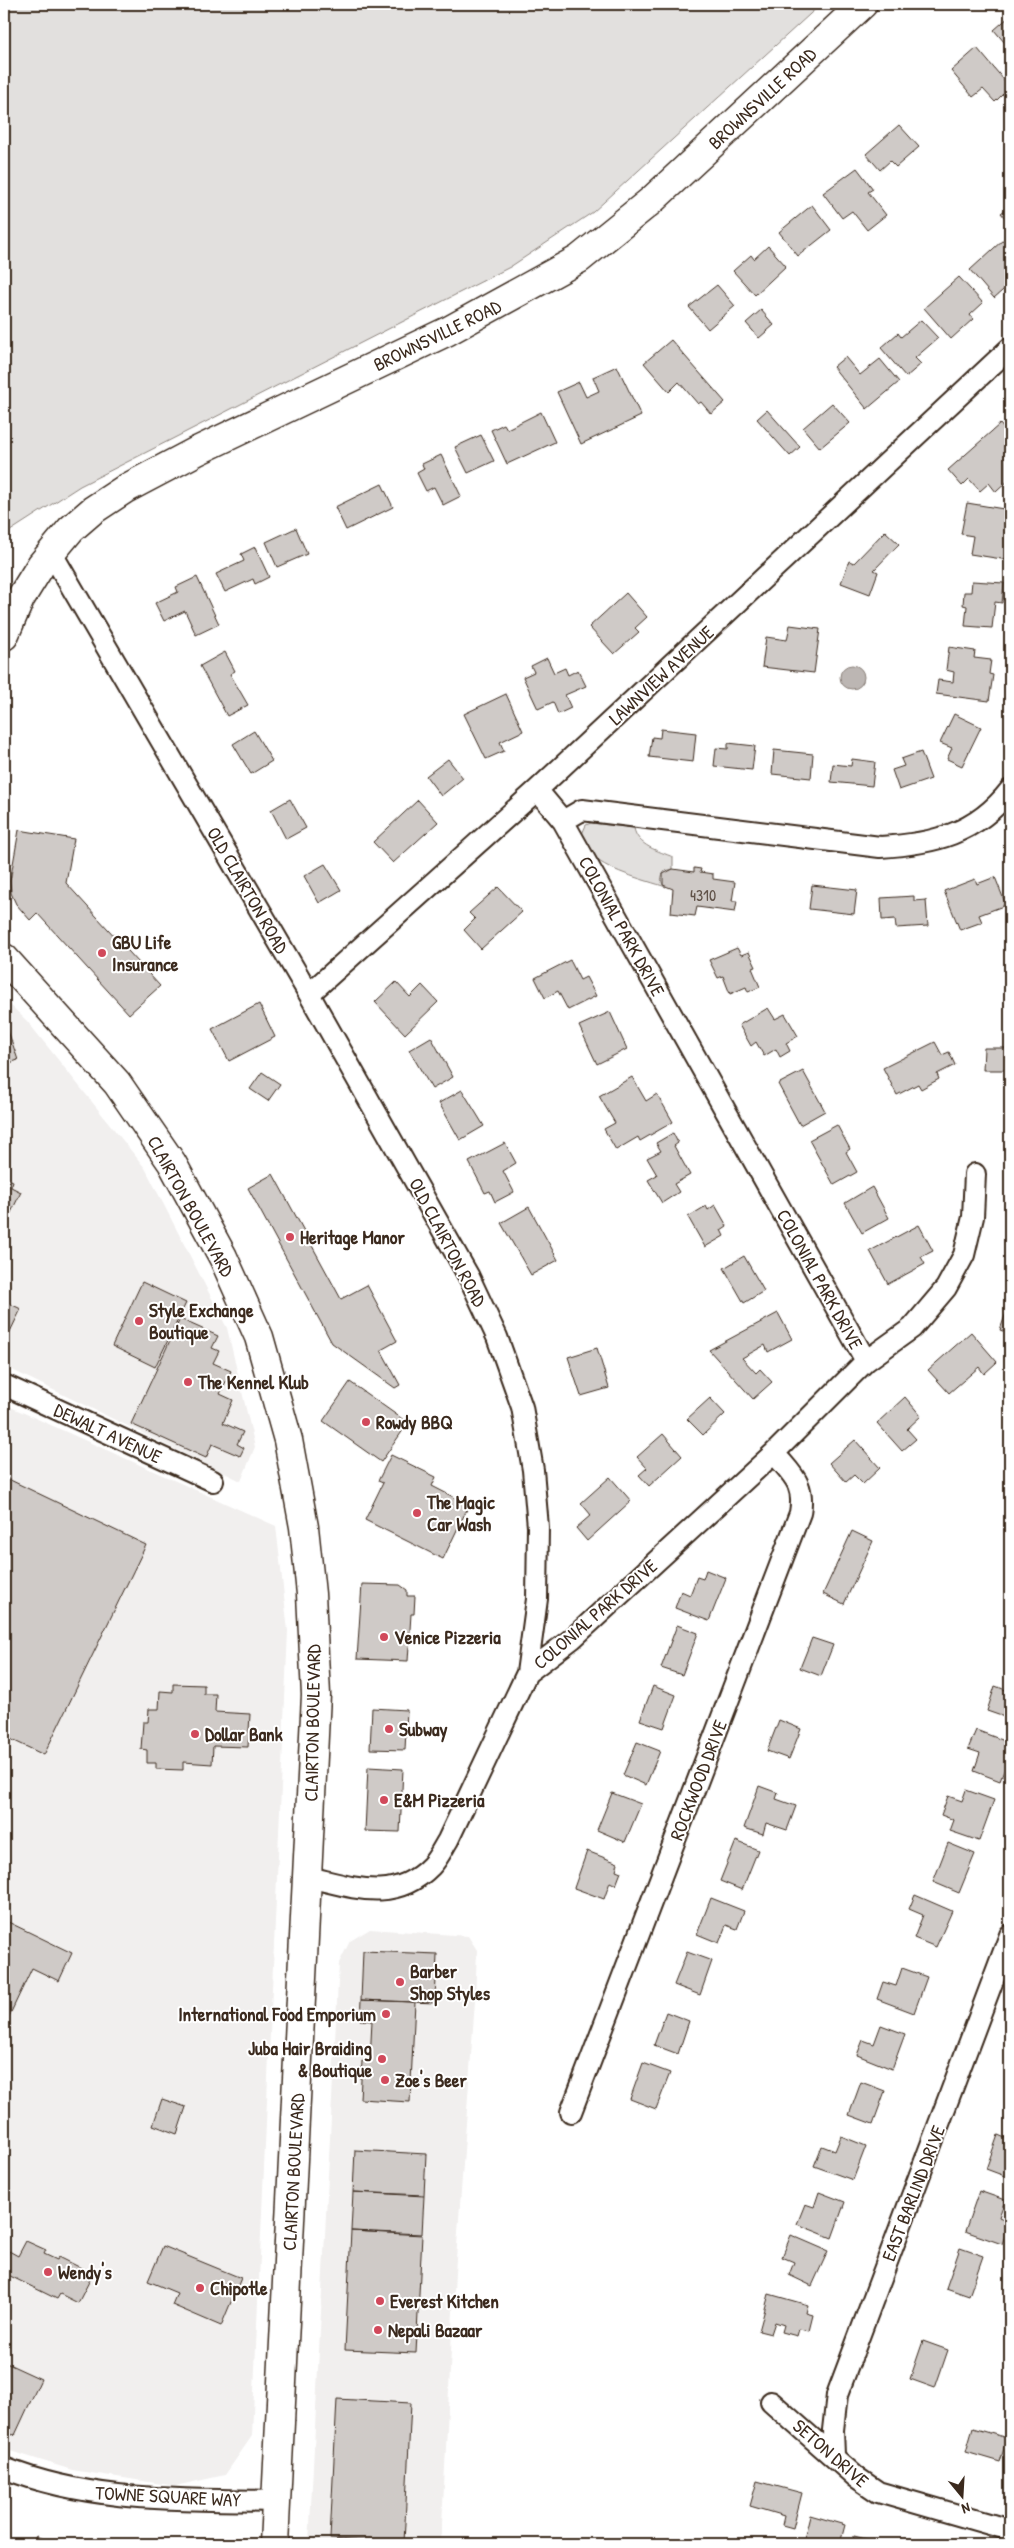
<svg xmlns="http://www.w3.org/2000/svg" width="1014" height="2548" font-family="'Patrick Hand',sans-serif">
  <style>
    .built { fill: #f1efee }
    .green { fill: #e2e0de; stroke: #8e857e }
    .water { fill: #bcb6b3; stroke: #887e77 }
    .building { fill: #cfcac7; stroke: #3b2a1e }
    .lines { fill: none; stroke-linecap: round; stroke-linejoin: round }
    .minor-casing { stroke: #3b2a1e; stroke-width: 24 }
    .secondary-casing { stroke: #3b2a1e; stroke-width: 31 }
    .trunk-casing { stroke: #3b2a1e; stroke-width: 31 }
    .minor { stroke: #fff; stroke-width: 20 }
    .secondary { stroke: #fff; stroke-width: 28 }
    .trunk { stroke: #fff; stroke-width: 28 }
    .poi-dot { fill: #d1495b; stroke: #fff; stroke-width: 2 }
    .labels { text-anchor: middle; stroke-width: 4; stroke-linejoin: round; paint-order: stroke }
    .number-label { font-size: 16px; fill: #605248 }
    .street-label { font-size: 19px; fill: #3b2a1e; stroke: #fff }
    .poi-label { font-size: 19px; font-weight: bold; fill: #3b2a1e; stroke: #fff; text-anchor: start }
  </style>
  <rect width="100%" height="100%" fill="#fff"/>
  <filter id="ink" filterUnits="userSpaceOnUse"><feTurbulence type="fractalNoise" baseFrequency=".02" numOctaves="2"/><feDisplacementMap in="SourceGraphic" scale="10" xChannelSelector="R" yChannelSelector="G"/><feConvolveMatrix kernelMatrix="1 2 1 2 8 2 1 2 1" color-interpolation-filters="sRGB"/></filter>
  <g filter="url(#ink)">
    <path class="built" d="M4,999L27,1021L145,1168L227,1328L255,1447L241,1481L4,1366Z
      M4,1404L276,1526L288,1631L252,2436L225,2475L175,2486L72,2470L4,2449Z
      M370,1929L468,1936L477,1950L475,2001L455,2273L441,2544H309L339,1963L350,1941Z"/>
    <path class="green" d="M4,4H821L593,212L510,267L80,486L4,535Z
      M591,823L634,828C637,846 659,851 673,857V869L665,871C660,877 660,883 666,887C645,880 603,870 590,853C586,848 584,840 582,834L586,825Z"/>
    <path class="water" d="M840 677a12 12 0 1 1 24 0a12 12 0 1 1-24 0Z"/>
    <path class="building" d="M1010,16V49L994,30Z
      M977,48L1010,87L995,102L983,89L973,97L951,71Z
      M899,125L919,147L896,167L890,161L880,170L866,154Z
      M857,168L873,189L868,192L886,215L867,230L852,211L842,218L823,193Z
      M812,205L831,230L798,256L779,232Z
      M1010,206V224L1001,213Z
      M1004,239L1010,246V284L994,298L970,270Z
      M768,246L786,266L755,295L733,271L751,255L754,259Z
      M959,277L983,303L970,315L973,319L951,339L924,308Z
      M717,285L735,306L708,329L689,307Z
      M761,310L774,325L759,338L746,323Z
      M921,320L938,338L915,358L921,364L906,377L881,348L898,333L901,337Z
      M671,340L725,402L711,414L701,402L698,404L679,382L669,392L644,363Z
      M845,357L860,375L880,359L899,382L867,409L833,367Z
      M617,366L641,416L581,444L557,392L579,382L586,397L599,391L593,377Z
      M832,403L850,423L820,448L803,428Z
      M767,410L800,447L790,456L757,419Z
      M541,412L555,442L507,464L491,430L504,424L507,429Z
      M1000,424L1010,436V442L1007,445L1010,448V479L996,492L989,483L980,491L969,479L962,486L948,470Z
      M481,435L494,461L468,473L455,447Z
      M441,455L461,496L443,505L434,487L426,491L417,473L424,469L422,464Z
      M382,484L393,507L346,530L335,507Z
      M967,503L1010,510L1008,560L970,554L973,536L961,534Z
      M296,528L307,554L277,567L266,542Z
      M885,531L899,544L874,570L878,572L870,594L841,583L849,561L854,563Z
      M255,547L269,577L255,584L253,579L225,592L216,574L244,561L241,554Z
      M197,577L219,624L196,635L185,611L164,621L155,603L178,592L176,587Z
      M972,581L1004,583L1002,603L995,602L992,628L965,626L967,606L963,605L964,592H971Z
      M626,593L647,617L635,628L639,632L614,654L589,627Z
      M790,625L820,629L814,673L762,667L766,637L787,640Z
      M949,647L975,651L974,658L991,660L989,674L993,675L989,701L936,694L938,680L953,682L954,672L946,670Z
      M225,652L235,671L230,674L248,705L227,716L200,666Z
      M547,658L554,673L565,668L568,675L578,670L586,686L565,695L571,708L558,714L553,702L538,709L523,677L534,672L531,666Z
      M506,694L523,731L500,742L504,751L486,759L464,714Z
      M954,714L981,727L962,766L947,759L952,748L940,743Z
      M661,729L696,733L693,762L649,757L652,737L660,738Z
      M254,731L272,761L251,774L233,744Z
      M728,743L755,746L752,770L714,766L716,748L728,749Z
      M774,750L813,754L811,778L772,774Z
      M921,752L931,779L899,790L892,770L904,766L901,759Z
      M448,759L463,778L441,796L426,776Z
      M852,759L875,762L872,786L831,782L833,764L851,766Z
      M290,799L306,828L286,839L271,810Z
      M418,800L438,822L393,863L373,842Z
      M19,830L74,839L66,883L160,986L129,1014L37,913L30,920L16,904L11,893L10,881Z
      M325,864L341,890L319,903L304,876Z
      M694,868L701,869L700,872L713,874V879L735,882L732,901H737L735,912L697,907L695,916L671,913L673,889L663,885V874L673,869L694,872Z
      M995,877L1006,905L979,915L982,922L960,930L944,891L975,879L977,884Z
      M812,885L857,890L854,914L809,909Z
      M498,887L522,912L481,949L464,930L475,919L469,913Z
      M914,896V901L926,900L928,926L896,928L895,919L882,920L881,898Z
      M737,948L741,955L749,952L756,967L752,968L760,987L748,992L746,987L730,994L723,976L718,978L709,960Z
      M570,960L580,980L586,977L596,996L568,1010L558,991L545,998L535,978Z
      M396,982L410,997L422,985L438,1002L405,1034L375,1002Z
      M259,1004L275,1037L229,1061L212,1029Z
      M768,1008L775,1019L785,1014L798,1036L786,1043L790,1051L780,1057L776,1049L764,1056L756,1042L751,1046L739,1025Z
      M610,1012L627,1049L597,1064L579,1026Z
      M4,1019L18,1060L4,1065Z
      M431,1037L453,1077L432,1089L409,1050Z
      M935,1042L942,1055L949,1052L955,1065L937,1074L939,1079L921,1089L918,1084L897,1095L883,1068Z
      M984,1048H1010V1070H983Z
      M803,1071L825,1111L800,1125L778,1084Z
      M262,1072L280,1084L268,1101L250,1089Z
      M632,1077L646,1101L657,1094L673,1122L640,1141L638,1137L616,1150L604,1129L615,1123L599,1096Z
      M462,1090L484,1126L460,1140L439,1103Z
      M837,1125L850,1149L846,1152L857,1172L834,1185L809,1140Z
      M673,1133L678,1143L674,1146L690,1175L674,1184L679,1192L662,1203L648,1180L657,1175L647,1158L661,1151L656,1143Z
      M505,1143L516,1163L503,1171L514,1192L495,1202L490,1191L485,1193L469,1162Z
      M273,1174L341,1299L367,1285L397,1341L381,1350L400,1385L395,1388L332,1343L248,1188Z
      M4,1177L13,1181L11,1187L21,1192L4,1227Z
      M872,1187L889,1218L862,1233L845,1203Z
      M715,1205L727,1226L721,1230L724,1236L705,1247L688,1217L706,1206L708,1210Z
      M529,1207L558,1260L531,1275L501,1223Z
      M919,1225L933,1251L921,1257L925,1264L888,1284L870,1251Z
      M744,1256L764,1291L744,1303L724,1268Z
      M142,1282L186,1303L155,1367L112,1346Z
      M4,1301L21,1309L4,1344Z
      M1010,1301V1334L1000,1330Z
      M778,1313L792,1339L768,1352L765,1345L742,1358L756,1373L760,1369L772,1382L753,1399L709,1350Z
      M180,1319L218,1336L212,1348L219,1351L213,1363L231,1371L220,1394L233,1400L223,1423L243,1432L237,1444L244,1448L240,1456L212,1444L206,1458L131,1424Z
      M971,1332L997,1362L984,1374L979,1367L949,1393L928,1370Z
      M597,1348L609,1388L581,1396L568,1357Z
      M350,1382L408,1423L381,1462L323,1421Z
      M905,1397L921,1416L907,1429L916,1439L902,1451L877,1423Z
      M710,1398L725,1414L703,1435L687,1419Z
      M663,1434L682,1456L649,1486L639,1475L647,1468L637,1457Z
      M855,1440L880,1468L863,1484L854,1475L846,1482L829,1463Z
      M391,1455L436,1477L432,1486L469,1505L443,1559L365,1520L383,1483L378,1481Z
      M4,1477L146,1545L44,1755L4,1736Z
      M610,1477L631,1501L587,1541L576,1528L591,1515L581,1503Z
      M852,1531L873,1541L844,1604L823,1594Z
      M706,1570L726,1578L709,1621L675,1608L681,1591L690,1595L697,1577L703,1579Z
      M362,1584L400,1585L407,1590V1596H415L414,1614H411L408,1661L357,1659Z
      M677,1625L698,1633L682,1675L661,1668Z
      M812,1638L833,1645L821,1676L800,1668Z
      M1010,1679V1719L987,1711L995,1686L1006,1690Z
      M173,1684L204,1685V1694H216L215,1712L250,1714L248,1747L213,1746L212,1764L183,1762V1770L156,1769V1763H147V1750L141,1749L143,1722H148L149,1709H159L160,1691L173,1692Z
      M653,1686L676,1695L664,1728L640,1720Z
      M372,1708L407,1710L405,1750L370,1749Z
      M779,1720L801,1729L789,1759L767,1751Z
      M976,1730L1010,1743V1755L1000,1781L974,1771L980,1753L968,1749Z
      M637,1742L660,1751L646,1785L623,1775Z
      M368,1767L403,1769L400,1832L365,1831Z
      M759,1786L778,1793L776,1799L796,1806L787,1830L766,1823L763,1834L744,1828Z
      M966,1790L994,1800L979,1841L950,1831L954,1820L941,1815L948,1796L962,1801Z
      M612,1793L641,1804L625,1842L597,1830Z
      M736,1841L758,1850L742,1890L720,1881Z
      M948,1843L975,1854L959,1893L933,1882Z
      M587,1851L618,1863L616,1870L621,1872L616,1885L610,1882L604,1899L574,1888Z
      M915,1895L952,1911L936,1947L914,1938L923,1915L909,1909Z
      M711,1898L744,1911L737,1929L726,1925L719,1943L697,1934Z
      M4,1920L72,1953L59,1981L32,1968L4,2027Z
      M363,1951L437,1954L435,2003L361,2000Z
      M687,1952L712,1961L700,1995L674,1985Z
      M902,1968L927,1977L914,2013L877,1999L883,1982L896,1986Z
      M361,2000L415,2002L410,2102L360,2099L362,2061H370L372,2021L360,2020Z
      M666,2012L689,2021L678,2054L654,2045Z
      M881,2025L905,2034L892,2069L857,2055L863,2040L874,2044Z
      M643,2063L670,2073L656,2109L630,2099Z
      M861,2082L885,2091L873,2124L849,2115Z
      M162,2099L186,2107L177,2134L153,2125Z
      M998,2135L1010,2140V2178L986,2169Z
      M841,2136L866,2146L853,2180L814,2166L822,2146L835,2151Z
      M355,2150L426,2154L424,2195L353,2192Z
      M979,2191L1005,2200L999,2217L1010,2222L1002,2244L965,2231Z
      M353,2192L424,2196L422,2234L351,2231Z
      M819,2192L845,2202L832,2238L797,2224L805,2204L814,2207Z
      M351,2231L422,2235L416,2353L345,2350Z
      M791,2235L828,2251L812,2286L789,2275L794,2262L782,2257Z
      M26,2241L46,2250L44,2254L57,2260L59,2257L93,2274L78,2303L60,2294L57,2299L4,2273V2261L9,2251L18,2256Z
      M163,2246L241,2278L221,2326L172,2305L177,2293L148,2281Z
      M960,2248L983,2256L969,2296L946,2288Z
      M769,2294L808,2305L806,2313L813,2315L809,2331L799,2329L797,2336L782,2332L784,2325L775,2322L771,2334L759,2331Z
      M923,2341L948,2350L935,2388L910,2379Z
      M4,2362L41,2379L15,2435L4,2430V2413L6,2407L4,2406Z
      M337,2399L411,2403L404,2543L330,2539Z
      M973,2428L1007,2438L1000,2462L966,2452Z
      M757,2481L802,2493L793,2528L782,2525L784,2516L750,2506Z
      M810,2515L845,2525L840,2544L803,2543Z
      M36,2536L55,2544H32Z
      M854,2536L886,2544H852Z"/>
    <g class="lines">
      <defs>
        <path id="minor" d="M51,552L309,994L469,1277L497,1337L522,1407L533,1470L538,1527L537,1599L527,1673L448,1840C443,1848 438,1859 431,1866C394,1904 353,1887 308,1877
          M537,790L563,821L866,1361
          M563,821L582,810L880,847C933,844 976,834 1010,790
          M309,994L537,790L1010,348
          M4,1385L213,1481
          M527,1673L573,1638L774,1453L866,1361L912,1328L946,1288L964,1255L973,1217L975,1174
          M571,2112L800,1513C805,1483 793,1476 774,1453
          M771,2402L856,2477L878,2492L1010,2530
          M834,2455L833,2430L837,2395L1010,1935
          M4,2468C92,2503 183,2499 276,2501"/>
        <path id="secondary" d="M4,636L20,599L41,565L71,529L93,510L125,489L197,451L448,331L579,259L652,200L863,4"/>
        <path id="trunk" d="M4,958L117,1083L172,1163L223,1257L259,1337L288,1440L304,1527L311,1594L316,1695L274,2544"/>
      </defs>
      <use href="#minor" class="minor-casing"/>
      <use href="#secondary" class="secondary-casing"/>
      <use href="#trunk" class="trunk-casing"/>
      <use href="#minor" class="minor"/>
      <use href="#secondary" class="secondary"/>
      <use href="#trunk" class="trunk"/>
    </g>
  </g>
  <g class="poi-dot">
    <circle cx="102" cy="953" r="5"/>
    <circle cx="290" cy="1237" r="5"/>
    <circle cx="139" cy="1321" r="5"/>
    <circle cx="188" cy="1382" r="5"/>
    <circle cx="366" cy="1422" r="5"/>
    <circle cx="417" cy="1513" r="5"/>
    <circle cx="384" cy="1637" r="5"/>
    <circle cx="389" cy="1729" r="5"/>
    <circle cx="195" cy="1734" r="5"/>
    <circle cx="384" cy="1800" r="5"/>
    <circle cx="400" cy="1982" r="5"/>
    <circle cx="386" cy="2014" r="5"/>
    <circle cx="382" cy="2059" r="5"/>
    <circle cx="385" cy="2080" r="5"/>
    <circle cx="48" cy="2272" r="5"/>
    <circle cx="200" cy="2288" r="5"/>
    <circle cx="380" cy="2301" r="5"/>
    <circle cx="378" cy="2330" r="5"/>
  </g>
  <g class="labels">
    <g class="number-label">
      <text x="703" y="901">4310</text>
    </g>
    <g class="street-label">
      <text transform="translate(762 98) rotate(-43)" y="7">BROWNSVILLE ROAD</text>
      <text transform="translate(437 335) rotate(-26)" y="7">BROWNSVILLE ROAD</text>
      <text transform="translate(661 675) rotate(-43)" y="7">LAWNVIEW AVENUE</text>
      <text transform="translate(248 890) rotate(60)" y="7">OLD CLAIRTON ROAD</text>
      <text transform="translate(622 926) rotate(61)" y="7">COLONIAL PARK DRIVE</text>
      <text transform="translate(191 1206) rotate(61)" y="7">CLAIRTON BOULEVARD</text>
      <text transform="translate(448 1242) rotate(62)" y="7">OLD CLAIRTON ROAD</text>
      <text transform="translate(820 1279) rotate(61)" y="7">COLONIAL PARK DRIVE</text>
      <text transform="translate(108 1433) rotate(25)" y="7">DEWALT AVENUE</text>
      <text transform="translate(595 1614) rotate(-41)" y="7">COLONIAL PARK DRIVE</text>
      <text transform="translate(312 1723) rotate(-89)" y="7">CLAIRTON BOULEVARD</text>
      <text transform="translate(698 1780) rotate(-69)" y="7">ROCKWOOD DRIVE</text>
      <text transform="translate(293 2172) rotate(-87)" y="7">CLAIRTON BOULEVARD</text>
      <text transform="translate(913 2193) rotate(-69)" y="7">EAST BARLIND DRIVE</text>
      <text transform="translate(831 2453) rotate(41)" y="7">SETON DRIVE</text>
      <text transform="translate(168 2496) rotate(3)" y="7">TOWNE SQUARE WAY</text>
    </g>
    <g class="poi-label">
      <text x="112" y="949">GBU Life<tspan x="112" dy="22">Insurance</tspan></text>
      <text x="300" y="1244">Heritage Manor</text>
      <text x="149" y="1317">Style Exchange<tspan x="149" dy="22">Boutique</tspan></text>
      <text x="198" y="1389">The Kennel Klub</text>
      <text x="376" y="1429">Rowdy BBQ</text>
      <text x="427" y="1509">The Magic<tspan x="427" dy="22">Car Wash</tspan></text>
      <text x="394" y="1644">Venice Pizzeria</text>
      <text x="399" y="1736">Subway</text>
      <text x="205" y="1741">Dollar Bank</text>
      <text x="394" y="1807">E&amp;M Pizzeria</text>
      <text x="410" y="1978">Barber<tspan x="410" dy="22">Shop Styles</tspan></text>
      <text x="376" y="2021" text-anchor="end">International Food Emporium</text>
      <text x="372" y="2055" text-anchor="end">Juba Hair Braiding<tspan x="372" dy="22">&amp; Boutique</tspan></text>
      <text x="395" y="2087">Zoe's Beer</text>
      <text x="58" y="2279">Wendy's</text>
      <text x="210" y="2295">Chipotle</text>
      <text x="390" y="2308">Everest Kitchen</text>
      <text x="388" y="2337">Nepali Bazaar</text>
    </g>
  </g>
  <rect width="1014" height="2548" fill="none" stroke="#fff" stroke-width="20"/>
  <rect x="10" y="10" width="994" height="2528" fill="none" stroke="#3b2a1e" stroke-width="2" filter="url(#ink)"/>
  <g transform="translate(962 2496) rotate(162)" stroke="#ffffff" stroke-width="4" paint-order="stroke">
  <path d="M0-4L9 19L0 12L-9 19Z" fill="#3b2a1e"/>
  <text y="-8" font-size="14" font-weight="bold" text-anchor="middle" fill="#3b2a1e">N</text>
  </g>
</svg>
